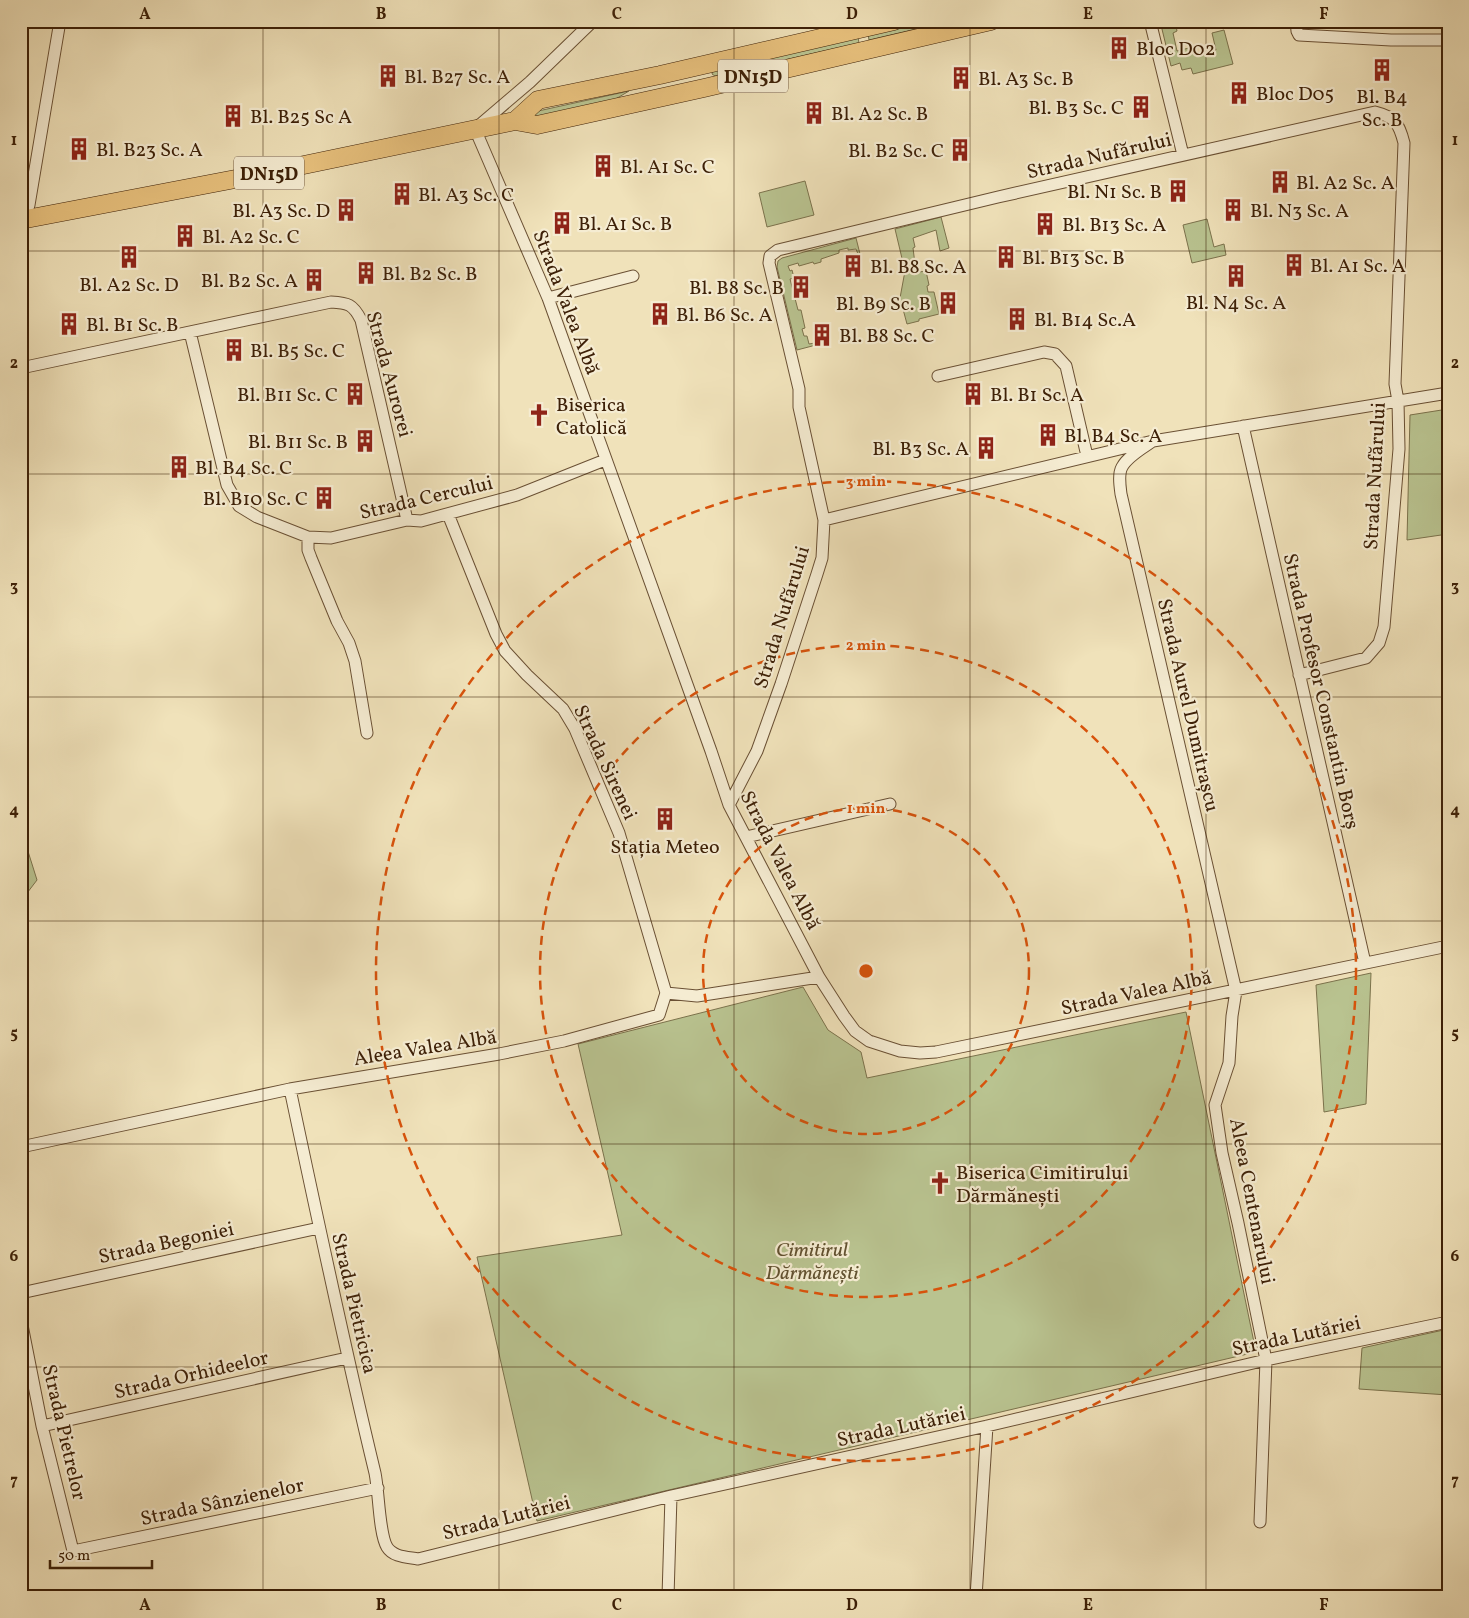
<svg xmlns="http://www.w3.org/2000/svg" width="1469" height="1618" font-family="Vollkorn,serif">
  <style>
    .green { fill: #b9c390; stroke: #7b724c }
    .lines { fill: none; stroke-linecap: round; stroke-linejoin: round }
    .street-casing { stroke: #6a5034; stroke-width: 13 }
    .primary-casing { stroke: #3d2007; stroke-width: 19 }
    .street { stroke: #f5ecd2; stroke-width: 11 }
    .primary { stroke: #e8c17d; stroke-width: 18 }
    .grid { fill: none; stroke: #3d2007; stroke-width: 1; stroke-opacity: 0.55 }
    .ring { fill: none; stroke: #d7530c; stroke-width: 2.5; stroke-dasharray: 9 6 }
    .labels { text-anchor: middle; stroke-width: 4.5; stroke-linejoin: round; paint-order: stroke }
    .shield { fill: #f5ecd2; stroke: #745d44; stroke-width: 1 }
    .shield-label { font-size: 19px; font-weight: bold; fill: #3d2007 }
    .poi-label { font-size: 20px; fill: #3d2007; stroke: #f5ecd2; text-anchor: start }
    .street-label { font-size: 20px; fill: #3d2007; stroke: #f5ecd2 }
    .park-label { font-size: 20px; font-style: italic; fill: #625130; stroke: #f5ecd2 }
    .centre { fill: #d7530c; stroke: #f5ecd2; stroke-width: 2.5 }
    .ring-label { font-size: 15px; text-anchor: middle; font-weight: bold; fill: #d7530c; stroke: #f5ecd2; stroke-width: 4.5; stroke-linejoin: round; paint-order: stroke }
    .neatline { fill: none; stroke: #3d2007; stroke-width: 2 }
    .grid-label { font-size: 16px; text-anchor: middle; font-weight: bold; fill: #3d2007 }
  </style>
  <rect width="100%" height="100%" fill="#f0e2ba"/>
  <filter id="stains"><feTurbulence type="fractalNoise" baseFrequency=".004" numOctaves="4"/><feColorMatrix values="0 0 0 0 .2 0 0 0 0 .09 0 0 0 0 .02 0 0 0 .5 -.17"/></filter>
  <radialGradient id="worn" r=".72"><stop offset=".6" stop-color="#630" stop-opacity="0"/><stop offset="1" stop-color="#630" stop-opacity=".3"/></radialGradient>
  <path class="green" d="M923,21H950L869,40L868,34Z
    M1160,21H1175L1177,31L1173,33L1177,51L1193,47L1195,56L1216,50L1212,33L1224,30L1233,64L1193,74L1191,68L1182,70L1180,63L1171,66Z
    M858,37L859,43L715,76L712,74L713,70Z
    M629,91L614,100L531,119L529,113Z
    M805,181L814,215L767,227L759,193Z
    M941,217L949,248L940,251L936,230L913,238L915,247L913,248L915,264H918L919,272L926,271L929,285L927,286L928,292H934L939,314L919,319V321L907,324L900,298L905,271L895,229Z
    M1207,219L1214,247L1224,244L1226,255L1192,263L1183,225Z
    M856,238L860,254H858L856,249L848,250V248L839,250V253L821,259V262L814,264L813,262L799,266L798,263L788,266L790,271L792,270L794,278L790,279L798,310H801L805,328L802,329L804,336H807L809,344L815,343L816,345L797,350L777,267L778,261L782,258Z
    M1448,409V534L1407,540L1410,415Z
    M21,829L37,880L21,901Z
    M1371,973L1366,1104L1324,1112L1316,985Z
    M803,987L828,1030L861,1052L867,1078L1186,1012L1256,1352L537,1521L477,1257L622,1235L578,1044Z
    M1448,1329V1395L1359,1389L1362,1348Z"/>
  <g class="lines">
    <defs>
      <path id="street" d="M593,21L530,82L475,129L548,298L711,751L729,805L819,977L844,1016L855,1031L869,1041L900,1051L920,1053L936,1052L1448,946
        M1150,21L1183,155
        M1296,21L1297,31L1299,35L1391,40H1448
        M25,219L29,205L60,21
        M548,298L633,276
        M190,332L227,485L239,506L257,517L308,537L331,538L407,520L421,521L517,495L605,460
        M21,368L331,302C348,303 353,304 361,320L407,520
        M938,376L1044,352L1055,354L1066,366L1087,456
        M1243,426L1365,963
        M1153,441C1143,448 1128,456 1122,467C1118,474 1120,486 1121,494L1236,991L1232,1016L1229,1063L1215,1105L1222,1153L1238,1223L1266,1360L1260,1522
        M448,514L496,634L505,651L527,675L563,709L575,729L619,833L666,993
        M824,520L1153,441L1448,393
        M308,537V550L311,558L337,621L349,643L355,661L367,733
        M729,805L757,751L781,684L817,574L822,558L824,520L799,407V389L769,263L770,256L778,250L998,197L1375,112C1395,117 1399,123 1404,143L1395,384L1398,401L1399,449L1384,627L1379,643L1366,658L1299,675
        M746,837L890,804
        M666,993L697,996L819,977
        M290,1089C317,1217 344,1345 375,1473C379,1492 379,1534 387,1547C393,1557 407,1557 418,1559L671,1496L987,1426L1266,1360L1448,1322
        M21,1147L290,1089L499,1054L564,1041L659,1015L666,993
        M21,1293L319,1228
        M21,1320L42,1426L73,1551L378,1488
        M42,1426L347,1358
        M668,1597L671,1496
        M976,1597L987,1426"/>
      <path id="primary" d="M515,121L538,100L660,75L894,21
        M21,220L251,176L515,121L537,125L704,88L991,21"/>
    </defs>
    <use href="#street" class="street-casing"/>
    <use href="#primary" class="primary-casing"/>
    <use href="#street" class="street"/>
    <use href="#primary" class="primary"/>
  </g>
  <path class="grid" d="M263,21V1597M499,21V1597M734,21V1597M970,21V1597M1206,21V1597M21,251H1448M21,474H1448M21,697H1448M21,921H1448M21,1144H1448M21,1367H1448"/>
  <g class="ring">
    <circle cx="866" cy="971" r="163"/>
    <circle cx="866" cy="971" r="326"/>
    <circle cx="866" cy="971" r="490"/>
  </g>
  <defs>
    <symbol id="building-bare" viewBox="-9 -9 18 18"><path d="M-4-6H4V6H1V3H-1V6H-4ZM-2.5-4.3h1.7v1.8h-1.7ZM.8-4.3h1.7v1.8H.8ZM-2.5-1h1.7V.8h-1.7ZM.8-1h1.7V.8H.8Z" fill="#8f2418" stroke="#f5ecd2" stroke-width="2.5" paint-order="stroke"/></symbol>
    <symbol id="church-bare" viewBox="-9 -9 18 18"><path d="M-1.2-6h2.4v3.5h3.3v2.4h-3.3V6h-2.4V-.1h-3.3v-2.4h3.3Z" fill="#8f2418" stroke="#f5ecd2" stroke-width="2.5" paint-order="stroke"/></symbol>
  </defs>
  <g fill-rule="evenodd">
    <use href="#building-bare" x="1103" y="32" width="32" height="32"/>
    <use href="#building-bare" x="1366" y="54" width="32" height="32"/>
    <use href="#building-bare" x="372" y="60" width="32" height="32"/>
    <use href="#building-bare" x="945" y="62" width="32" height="32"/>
    <use href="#building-bare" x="1223" y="77" width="32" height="32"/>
    <use href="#building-bare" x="1125" y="91" width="32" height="32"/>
    <use href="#building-bare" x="798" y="97" width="32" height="32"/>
    <use href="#building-bare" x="217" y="100" width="32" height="32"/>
    <use href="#building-bare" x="63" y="133" width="32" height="32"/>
    <use href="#building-bare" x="944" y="134" width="32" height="32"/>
    <use href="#building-bare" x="587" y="150" width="32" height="32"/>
    <use href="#building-bare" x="1264" y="166" width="32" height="32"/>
    <use href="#building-bare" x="1162" y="175" width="32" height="32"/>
    <use href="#building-bare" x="386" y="178" width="32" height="32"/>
    <use href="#building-bare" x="330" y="194" width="32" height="32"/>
    <use href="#building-bare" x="1217" y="194" width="32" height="32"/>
    <use href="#building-bare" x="546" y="207" width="32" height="32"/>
    <use href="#building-bare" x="1029" y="208" width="32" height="32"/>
    <use href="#building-bare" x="169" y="220" width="32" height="32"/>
    <use href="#building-bare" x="113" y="241" width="32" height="32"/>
    <use href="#building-bare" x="990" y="241" width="32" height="32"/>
    <use href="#building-bare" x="1278" y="249" width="32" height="32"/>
    <use href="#building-bare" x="837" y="250" width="32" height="32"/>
    <use href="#building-bare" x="350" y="257" width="32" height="32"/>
    <use href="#building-bare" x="1220" y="260" width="32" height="32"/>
    <use href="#building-bare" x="298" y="264" width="32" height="32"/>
    <use href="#building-bare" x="785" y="271" width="32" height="32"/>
    <use href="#building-bare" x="932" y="287" width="32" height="32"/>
    <use href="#building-bare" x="644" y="298" width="32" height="32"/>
    <use href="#building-bare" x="1001" y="303" width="32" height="32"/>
    <use href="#building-bare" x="53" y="308" width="32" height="32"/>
    <use href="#building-bare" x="806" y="319" width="32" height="32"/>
    <use href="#building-bare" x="218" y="334" width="32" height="32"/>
    <use href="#building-bare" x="339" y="378" width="32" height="32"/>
    <use href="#building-bare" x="957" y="378" width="32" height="32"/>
    <use href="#church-bare" x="523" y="399" width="32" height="32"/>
    <use href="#building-bare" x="1032" y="419" width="32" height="32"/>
    <use href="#building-bare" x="349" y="425" width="32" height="32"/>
    <use href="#building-bare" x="970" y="432" width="32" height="32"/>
    <use href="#building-bare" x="163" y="451" width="32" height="32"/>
    <use href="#building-bare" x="308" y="482" width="32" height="32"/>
    <use href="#building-bare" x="649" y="803" width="32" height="32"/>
    <use href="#church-bare" x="924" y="1167" width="32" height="32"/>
  </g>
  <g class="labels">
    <g class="shield">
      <rect x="718" y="59.5" width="70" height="33" rx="4"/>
      <rect x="234" y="156.5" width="70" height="33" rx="4"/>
    </g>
    <g class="shield-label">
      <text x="753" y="83">DN15D</text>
      <text x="269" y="180">DN15D</text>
    </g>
    <g class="poi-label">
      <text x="1136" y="55">Bloc D02</text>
      <text x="404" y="83">Bl. B27 Sc. A</text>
      <text x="978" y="85">Bl. A3 Sc. B</text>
      <text x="1256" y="100">Bloc D05</text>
      <text x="1382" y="103" text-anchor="middle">Bl. B4<tspan x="1382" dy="23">Sc. B</tspan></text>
      <text x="1124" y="114" text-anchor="end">Bl. B3 Sc. C</text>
      <text x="831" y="120">Bl. A2 Sc. B</text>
      <text x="250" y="123">Bl. B25 Sc A</text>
      <text x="96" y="156">Bl. B23 Sc. A</text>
      <text x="944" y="157" text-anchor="end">Bl. B2 Sc. C</text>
      <text x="620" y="173">Bl. A1 Sc. C</text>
      <text x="1296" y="189">Bl. A2 Sc. A</text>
      <text x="1162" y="198" text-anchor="end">Bl. N1 Sc. B</text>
      <text x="418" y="201">Bl. A3 Sc. C</text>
      <text x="330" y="217" text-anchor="end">Bl. A3 Sc. D</text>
      <text x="1250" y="217">Bl. N3 Sc. A</text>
      <text x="578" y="230">Bl. A1 Sc. B</text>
      <text x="1062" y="231">Bl. B13 Sc. A</text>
      <text x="202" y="243">Bl. A2 Sc. C</text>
      <text x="1022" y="264">Bl. B13 Sc. B</text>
      <text x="1310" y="272">Bl. A1 Sc. A</text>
      <text x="870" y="273">Bl. B8 Sc. A</text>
      <text x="382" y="280">Bl. B2 Sc. B</text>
      <text x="298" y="287" text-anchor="end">Bl. B2 Sc. A</text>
      <text x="129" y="291" text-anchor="middle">Bl. A2 Sc. D</text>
      <text x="784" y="294" text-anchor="end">Bl. B8 Sc. B</text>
      <text x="1236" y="309" text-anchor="middle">Bl. N4 Sc. A</text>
      <text x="931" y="310" text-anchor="end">Bl. B9 Sc. B</text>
      <text x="676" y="321">Bl. B6 Sc. A</text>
      <text x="1034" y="326">Bl. B14 Sc.A</text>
      <text x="86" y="331">Bl. B1 Sc. B</text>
      <text x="839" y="342">Bl. B8 Sc. C</text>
      <text x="250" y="357">Bl. B5 Sc. C</text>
      <text x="338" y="401" text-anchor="end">Bl. B11 Sc. C</text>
      <text x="990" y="401">Bl. B1 Sc. A</text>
      <text x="556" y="411">Biserica<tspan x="556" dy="23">Catolică</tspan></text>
      <text x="1064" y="442">Bl. B4 Sc. A</text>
      <text x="348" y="448" text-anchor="end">Bl. B11 Sc. B</text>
      <text x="969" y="455" text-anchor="end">Bl. B3 Sc. A</text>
      <text x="195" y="474">Bl. B4 Sc. C</text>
      <text x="308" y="505" text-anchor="end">Bl. B10 Sc. C</text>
      <text x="665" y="853" text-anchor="middle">Stația Meteo</text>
      <text x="956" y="1179">Biserica Cimitirului<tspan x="956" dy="23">Dărmănești</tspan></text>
    </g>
    <g class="street-label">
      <text transform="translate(1099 155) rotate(-13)" y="7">Strada Nufărului</text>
      <text transform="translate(567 302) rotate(69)" y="7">Strada Valea Albă</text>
      <text transform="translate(390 374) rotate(75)" y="7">Strada Aurorei</text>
      <text transform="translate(1374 476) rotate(-87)" y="7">Strada Nufărului</text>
      <text transform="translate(426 497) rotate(-13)" y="7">Strada Cercului</text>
      <text transform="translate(781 617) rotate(-73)" y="7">Strada Nufărului</text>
      <text transform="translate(1322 691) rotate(77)" y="7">Strada Profesor Constantin Borș</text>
      <text transform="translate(1189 705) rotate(77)" y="7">Strada Aurel Dumitrașcu</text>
      <text transform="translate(606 762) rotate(65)" y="7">Strada Sirenei</text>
      <text transform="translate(781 860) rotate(63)" y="7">Strada Valea Albă</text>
      <text transform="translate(1136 992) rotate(-12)" y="7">Strada Valea Albă</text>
      <text transform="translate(425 1047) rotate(-9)" y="7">Aleea Valea Albă</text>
      <text transform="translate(1253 1201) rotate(79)" y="7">Aleea Centenarului</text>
      <text transform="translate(166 1242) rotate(-12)" y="7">Strada Begoniei</text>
      <text transform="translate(355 1303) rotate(77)" y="7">Strada Pietricica</text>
      <text transform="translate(1296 1335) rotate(-12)" y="7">Strada Lutăriei</text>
      <text transform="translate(191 1374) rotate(-13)" y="7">Strada Orhideelor</text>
      <text transform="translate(901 1426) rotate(-12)" y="7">Strada Lutăriei</text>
      <text transform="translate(65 1432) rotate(77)" y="7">Strada Pietrelor</text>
      <text transform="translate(222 1501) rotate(-12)" y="7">Strada Sânzienelor</text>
      <text transform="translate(506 1517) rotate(-14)" y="7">Strada Lutăriei</text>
    </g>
    <g class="park-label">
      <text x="812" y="1256">Cimitirul<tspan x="812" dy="23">Dărmănești</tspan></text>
    </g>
  </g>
  <circle cx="866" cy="971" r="8" class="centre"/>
  <g class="ring-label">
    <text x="866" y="486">3 min</text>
    <text x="866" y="650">2 min</text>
    <text x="866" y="813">1 min</text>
  </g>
  <rect width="1469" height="1618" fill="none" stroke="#f0e2ba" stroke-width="55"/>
  <path d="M50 1560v8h102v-8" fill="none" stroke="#3d2007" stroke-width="2.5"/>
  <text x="58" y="1560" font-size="15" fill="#3d2007" stroke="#f5ecd2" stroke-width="4" paint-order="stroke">50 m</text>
  <rect x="28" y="28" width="1414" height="1562" class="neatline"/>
  <g class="grid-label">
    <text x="145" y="19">A</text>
    <text x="381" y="19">B</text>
    <text x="617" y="19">C</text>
    <text x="852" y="19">D</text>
    <text x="1088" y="19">E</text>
    <text x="1324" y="19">F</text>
    <text x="14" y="145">1</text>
    <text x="1455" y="145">1</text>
    <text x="14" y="368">2</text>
    <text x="1455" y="368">2</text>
    <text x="14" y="591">3</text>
    <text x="1455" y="591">3</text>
    <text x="14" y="815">4</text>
    <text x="1455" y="815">4</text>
    <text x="14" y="1038">5</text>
    <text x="1455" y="1038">5</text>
    <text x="14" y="1261">6</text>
    <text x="1455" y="1261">6</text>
    <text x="14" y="1485">7</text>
    <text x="1455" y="1485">7</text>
    <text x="145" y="1610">A</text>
    <text x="381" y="1610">B</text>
    <text x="617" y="1610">C</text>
    <text x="852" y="1610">D</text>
    <text x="1088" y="1610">E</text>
    <text x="1324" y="1610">F</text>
  </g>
  <rect width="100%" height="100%" filter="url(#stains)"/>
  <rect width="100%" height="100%" fill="url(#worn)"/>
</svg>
